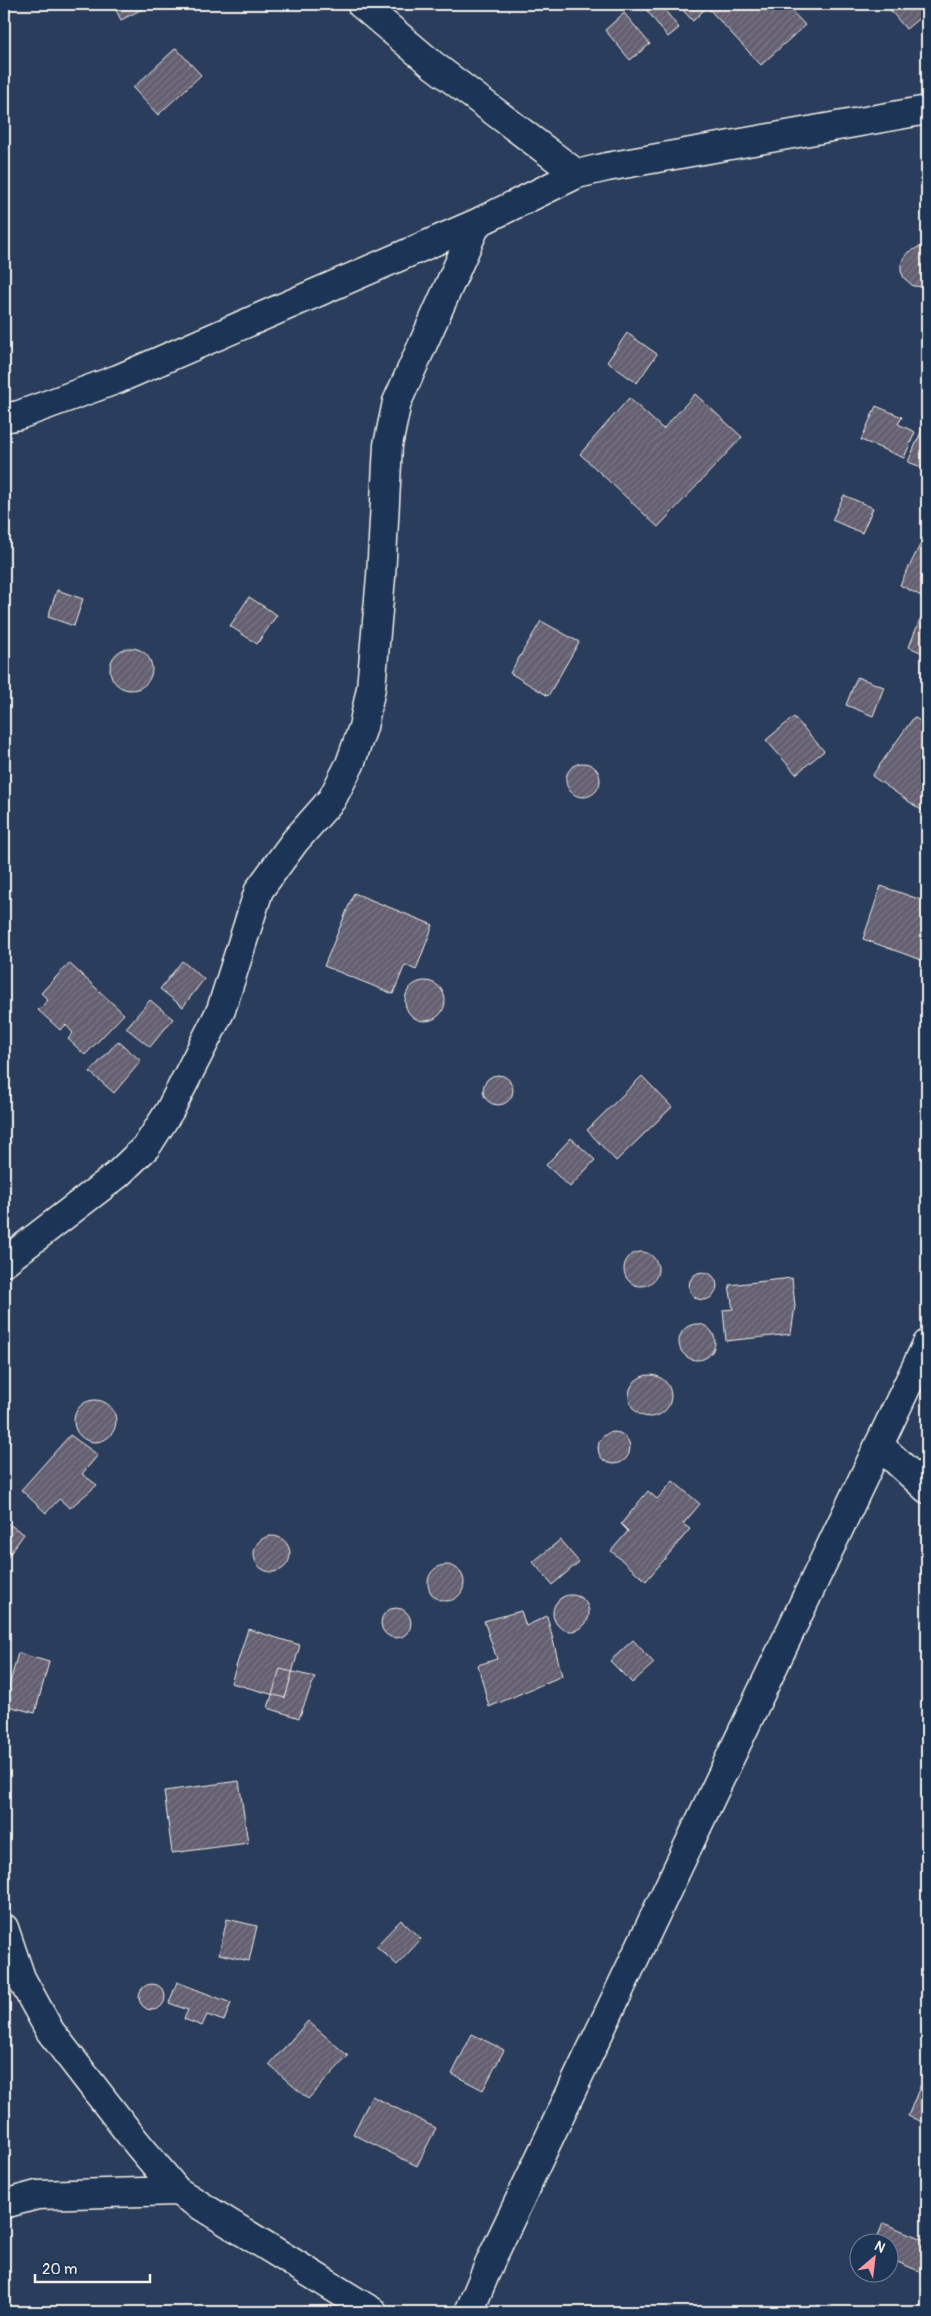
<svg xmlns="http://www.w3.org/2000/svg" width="931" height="2316" font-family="Pangolin,sans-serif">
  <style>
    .building { fill: url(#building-hatch); stroke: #f4f1e8 }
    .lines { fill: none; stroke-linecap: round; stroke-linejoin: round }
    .minor-casing { stroke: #f4f1e8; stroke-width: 31 }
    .tertiary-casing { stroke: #f4f1e8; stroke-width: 31 }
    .minor { stroke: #1d3557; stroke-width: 28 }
    .tertiary { stroke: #1d3557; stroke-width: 28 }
  </style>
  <defs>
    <pattern id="building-hatch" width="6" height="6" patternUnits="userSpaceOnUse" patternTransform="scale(1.25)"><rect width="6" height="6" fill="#645f71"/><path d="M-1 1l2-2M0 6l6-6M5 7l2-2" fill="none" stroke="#7b7685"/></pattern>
  </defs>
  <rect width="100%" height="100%" fill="#2b3d5c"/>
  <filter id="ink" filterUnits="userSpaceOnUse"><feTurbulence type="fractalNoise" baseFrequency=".02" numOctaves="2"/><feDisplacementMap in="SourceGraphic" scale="10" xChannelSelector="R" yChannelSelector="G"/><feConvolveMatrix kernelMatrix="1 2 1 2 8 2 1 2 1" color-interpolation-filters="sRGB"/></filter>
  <g filter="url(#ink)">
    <path class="building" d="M113,4H152L121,20Z
      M649,4H660L679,28L668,37L644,7Z
      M677,4H785L805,25L761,65L707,7L693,21Z
      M885,4H927V12L906,29Z
      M624,13L650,44L630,60L605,30Z
      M176,48L201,75L158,115L133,88Z
      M919,247H927V287L913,286L904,278L901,271V264L907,253Z
      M627,333L657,354L637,383L607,362Z
      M695,394L742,437L658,527L580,454L629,398L663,429Z
      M876,406L902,417L898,424L915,432L904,458L861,440Z
      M923,427L927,429V469L908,462Z
      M844,495L873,508L862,533L832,520Z
      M927,531V599L900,585Z
      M57,590L83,599L74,626L48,617Z
      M249,597L277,615L257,644L230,626Z
      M920,619L927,621V655L909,647Z
      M541,621L579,642L548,696L510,673Z
      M110 669a21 21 0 1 1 42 0a21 21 0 1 1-42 0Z
      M857,677L884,687L873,716L846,705Z
      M794,717L824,751L796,774L766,740Z
      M914,717L927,726V807L924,812L872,776Z
      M566 780a17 17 0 1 1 34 0a17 17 0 1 1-34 0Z
      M881,886L927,902V962L863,939Z
      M354,893L433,925L416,970L405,965L393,994L324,966Z
      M182,961L204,979L183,1007L160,989Z
      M69,963L124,1014L85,1055L68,1039L73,1033L66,1025L60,1030L38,1010L48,1000L41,993Z
      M405 1001a20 20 0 1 1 40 0a20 20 0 1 1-40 0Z
      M150,1000L173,1019L150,1047L126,1028Z
      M118,1041L141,1061L114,1093L90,1072Z
      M483 1090a15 15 0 1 1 30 0a15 15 0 1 1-30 0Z
      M642,1076L672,1107L616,1161L587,1130Z
      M571,1138L595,1160L570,1187L546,1165Z
      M624 1269a17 17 0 1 1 34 0a17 17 0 1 1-34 0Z
      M689 1286a14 14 0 1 1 28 0a14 14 0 1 1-28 0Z
      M792,1278L795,1306L791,1334L726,1341L723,1310L733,1309L729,1285Z
      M679 1342a18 18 0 1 1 36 0a18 18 0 1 1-36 0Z
      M629 1396a21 21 0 1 1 42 0a21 21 0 1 1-42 0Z
      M74 1421a21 21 0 1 1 42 0a21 21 0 1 1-42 0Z
      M598 1448a16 16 0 1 1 32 0a16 16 0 1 1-32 0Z
      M70,1435L98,1455L82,1474L97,1485L70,1508L59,1499L46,1513L21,1490Z
      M673,1481L700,1504L683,1524L690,1529L646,1581L611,1551L628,1531L621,1524L648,1491L657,1499Z
      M4,1521L24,1534L7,1558L4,1557Z
      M254 1554a18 18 0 1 1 36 0a18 18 0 1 1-36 0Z
      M560,1540L579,1562L552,1585L533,1562Z
      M428 1583a18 18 0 1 1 36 0a18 18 0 1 1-36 0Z
      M553 1613a18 18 0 1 1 36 0a18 18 0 1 1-36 0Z
      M381 1623a15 15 0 1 1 30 0a15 15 0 1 1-30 0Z
      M521,1611L526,1626L547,1616L562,1676L489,1707L478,1665L497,1659L484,1621Z
      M248,1629L300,1645L285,1698L231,1683Z
      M633,1640L654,1663L632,1683L610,1661Z
      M18,1653L49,1662L35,1713L4,1705Z
      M280,1669L315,1677L299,1718L268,1708Z
      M239,1781L248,1843L172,1853L164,1791Z
      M227,1919L257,1926L249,1961L219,1954Z
      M401,1920L421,1939L397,1965L376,1946Z
      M177,1982L231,2003L224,2021L207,2015L202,2026L184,2019L188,2010L169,2003Z
      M139 1997a13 13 0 1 1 26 0a13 13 0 1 1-26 0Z
      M308,2021L348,2056L308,2099L269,2065Z
      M472,2034L504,2050L483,2090L452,2074Z
      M926,2072L927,2073V2124L908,2116Z
      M372,2096L436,2128L417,2166L353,2134Z
      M883,2223L927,2241L926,2274L888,2258V2244H875Z
      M818,2305L832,2312H814Z"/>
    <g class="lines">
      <defs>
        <path id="minor" d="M361,4L433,65L577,174
          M4,418L19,415L118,379L477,223L577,174L607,167L927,110
          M4,1262L117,1175L147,1146L170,1110L221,1010L259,890L295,841L332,799L350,764L363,727L371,688L381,577L388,445L397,402L477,223
          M879,1445L927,1489
          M4,1928L21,1978L50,2031L136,2142L177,2191L373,2312
          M4,2204L37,2195L177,2191"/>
        <path id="tertiary" d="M469,2312L491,2260L927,1344"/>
      </defs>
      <use href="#minor" class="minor-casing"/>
      <use href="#tertiary" class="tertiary-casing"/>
      <use href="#minor" class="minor"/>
      <use href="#tertiary" class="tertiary"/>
    </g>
  </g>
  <rect width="931" height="2316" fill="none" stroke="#1d3557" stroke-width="20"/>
  <rect x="10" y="10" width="911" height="2296" fill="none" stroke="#f4f1e8" stroke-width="2" filter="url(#ink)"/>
  <g transform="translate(874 2258) rotate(28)"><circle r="24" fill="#1d3557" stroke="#738091"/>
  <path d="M0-4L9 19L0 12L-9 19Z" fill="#ff9aa2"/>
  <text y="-8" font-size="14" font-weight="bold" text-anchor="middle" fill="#f4f1e8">N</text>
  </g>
  <path d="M35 2274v8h115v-8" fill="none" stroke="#f4f1e8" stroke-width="2.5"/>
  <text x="42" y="2274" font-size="15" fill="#f4f1e8" stroke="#1d3557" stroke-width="4" paint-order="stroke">20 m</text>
</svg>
